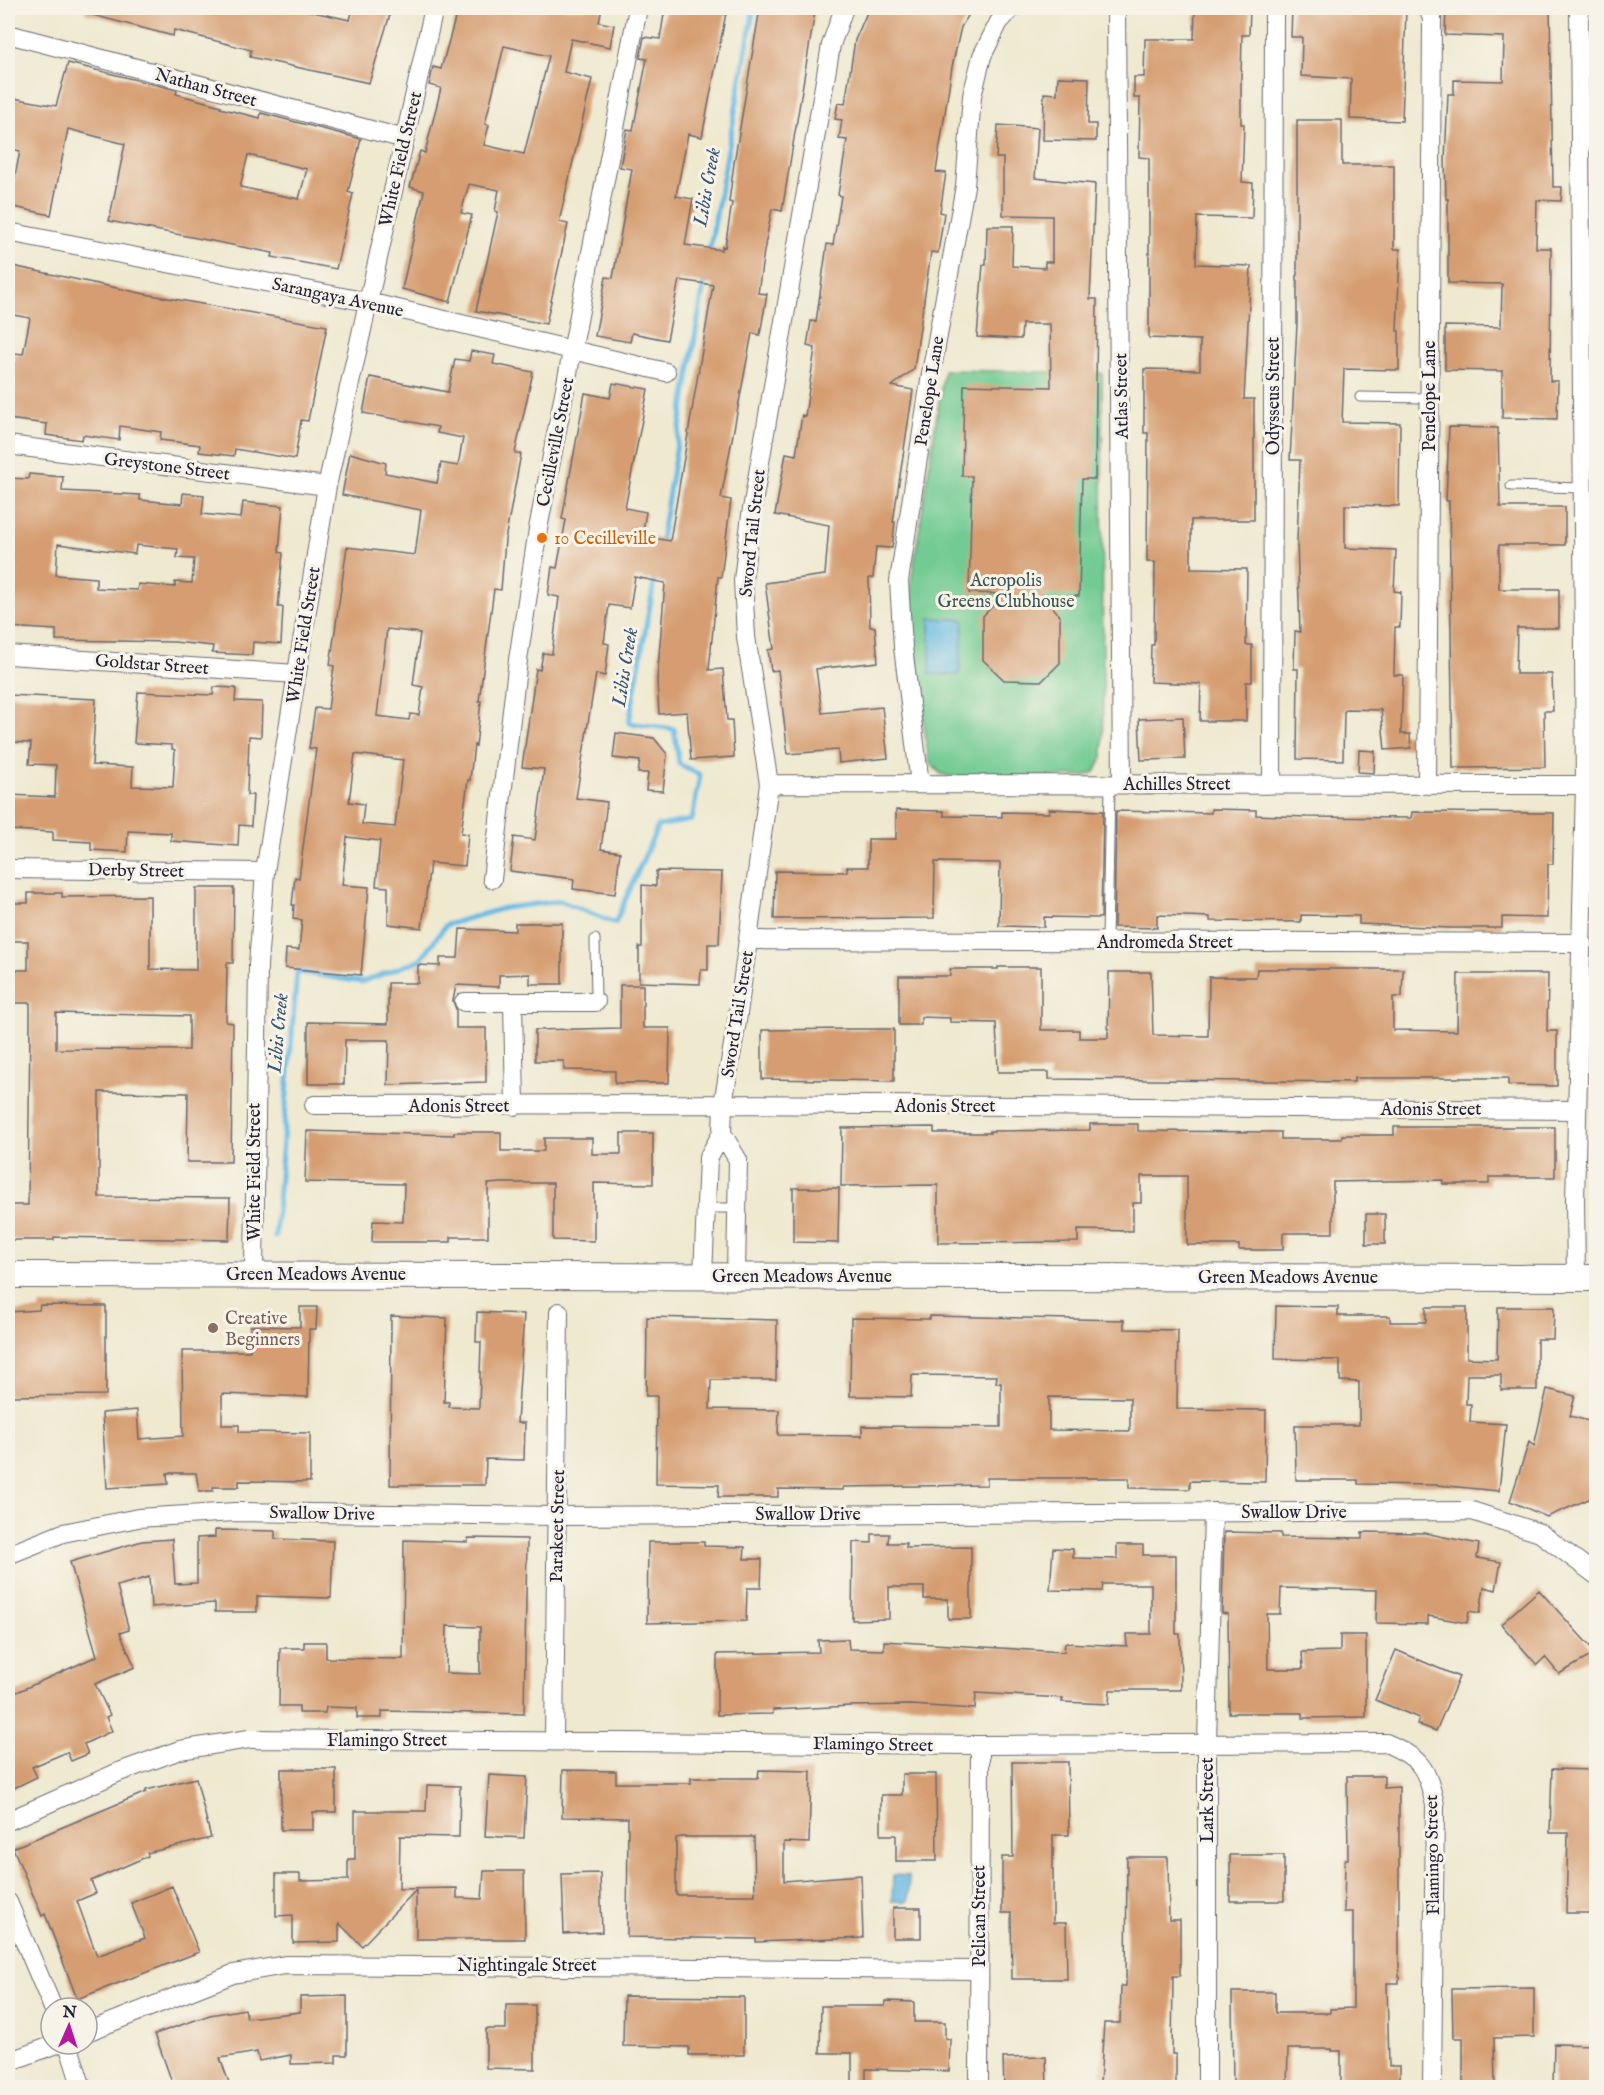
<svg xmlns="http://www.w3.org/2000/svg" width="1604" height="2095" font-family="'IM FELL English',serif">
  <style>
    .green { fill: #72cb92; stroke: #4a7666; stroke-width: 1.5 }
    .water { fill: #68bae3; stroke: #456e8f; stroke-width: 1.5 }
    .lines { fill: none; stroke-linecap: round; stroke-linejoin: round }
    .stream { stroke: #68bae3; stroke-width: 5 }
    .building { fill: #d59d71; fill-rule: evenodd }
    .lane-casing { stroke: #6a686f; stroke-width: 11 }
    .street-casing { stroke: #6a686f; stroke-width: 20 }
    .secondary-casing { stroke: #6a686f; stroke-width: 28 }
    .lane { stroke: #fff; stroke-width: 9 }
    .street { stroke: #fff; stroke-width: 18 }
    .secondary { stroke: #fff; stroke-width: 26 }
    .food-dot { fill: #e8710a; stroke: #f7f3e8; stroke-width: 2 }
    .education-dot { fill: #8d6e63; stroke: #f7f3e8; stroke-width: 2 }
    .labels { text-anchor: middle; stroke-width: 6; stroke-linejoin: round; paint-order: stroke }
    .street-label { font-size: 18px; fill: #22223b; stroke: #f7f3e8 }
    .food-label { font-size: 18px; fill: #c56008; stroke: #f7f3e8; text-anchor: start }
    .park-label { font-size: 18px; fill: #3a5555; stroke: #f7f3e8 }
    .education-label { font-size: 18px; fill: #785e54; stroke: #f7f3e8; text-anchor: start }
    .water-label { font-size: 20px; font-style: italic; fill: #3a5776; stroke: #f7f3e8 }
  </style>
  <rect width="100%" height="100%" fill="#f7f3e8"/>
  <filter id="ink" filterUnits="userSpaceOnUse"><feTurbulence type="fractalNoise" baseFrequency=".0167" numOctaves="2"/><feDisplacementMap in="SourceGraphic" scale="12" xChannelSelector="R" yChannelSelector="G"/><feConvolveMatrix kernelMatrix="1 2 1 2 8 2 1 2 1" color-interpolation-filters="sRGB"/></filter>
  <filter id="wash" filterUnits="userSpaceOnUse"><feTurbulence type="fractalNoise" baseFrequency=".008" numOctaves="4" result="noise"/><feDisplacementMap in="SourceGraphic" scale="24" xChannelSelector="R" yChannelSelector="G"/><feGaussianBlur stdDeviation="1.35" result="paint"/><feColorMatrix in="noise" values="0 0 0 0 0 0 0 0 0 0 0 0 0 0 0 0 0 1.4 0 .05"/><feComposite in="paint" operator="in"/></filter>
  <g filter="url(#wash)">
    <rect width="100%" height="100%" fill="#efe9d0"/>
    <path class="green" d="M944,370L1102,373L1103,756L1095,772L1086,776L952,777L941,774L929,762L914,653L911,583Z"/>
    <path class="water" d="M930,618L964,620L959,675L930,674Z
      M893,1875L909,1876L908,1902L892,1901Z"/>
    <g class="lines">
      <path class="stream" d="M709,253L754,8
        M660,546L705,277
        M275,1237L297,972L362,982L420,960L446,925L504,908L560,901L615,923L658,826L692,820L700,775L679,764L674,729L629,723L655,576"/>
    </g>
    <g id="blocks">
      <path class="building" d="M85,8H295L350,20L353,8H392L369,83L250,57L251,50L174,30L173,36L85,13Z
        M458,8H602L599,22L614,25L610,47L571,39L564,72L592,79L559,222L568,224L546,324L476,311L498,212L495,211L499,190L469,184L461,213L472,215L450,302L402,289L424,191L410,187L420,151L425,153L441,88L429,85L433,67L441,69ZM504,46L549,56L524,154L484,145L489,125L485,124Z
        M665,8H727L702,137L688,134L676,196L693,199L685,245L722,250V246L725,247L732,203L729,202L734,163L760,8H805L815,11L782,211L772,209L764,251L758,293L767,294L760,335L752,333L721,498L731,500L721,577H718L709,670L723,669L727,720H732L734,757L691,760L687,712L659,714L657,680L665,583L635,577L630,608L609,605L604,643L609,644L605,676L596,674L576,798L607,802L601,849L620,852L615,894L573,889L574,879L510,871L514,837L535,840L544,769L522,767L536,669L540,670L543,653L552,654L559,597L548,595L552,567L557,568L566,520L562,519L585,393L610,398L613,383L648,389L625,508L646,512L642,536L670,541L713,285L679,280L667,340L632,333L630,342L595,336L606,277L613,278L632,169L620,167L627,129L633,130L647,59L640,58L644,37L660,39Z
        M869,8H973L961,27L952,67L936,172L946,173L940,212L944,213L938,253L931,252L914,369L892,386L913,390L893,522H895L892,548L876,547L873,578H869L870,627H875L878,662L816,669L822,713L882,707L888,758L839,763L838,750L788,754L778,670L771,671L768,650L774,649L765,583L825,575L829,525L775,515L786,453L796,455L802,415L805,416L815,348L807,346L811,321L816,322L827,244L833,245L841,196L838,195L847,140L839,139L842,120L835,119L838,103L845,104L855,40Z
        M1195,8H1250L1249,35H1242L1241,78V124H1244L1242,182L1253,183L1252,218L1197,217L1196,264L1251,266L1244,399H1254V520H1191V568L1247,569L1246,645H1252V682H1246V721H1200L1201,684L1150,682L1151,645H1154L1155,562H1147L1148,433H1144V369L1200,370V340L1149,338V158L1139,157L1140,98H1134V77H1144L1145,39H1194Z
        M1292,8L1406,9L1402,121L1350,119L1351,79L1301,76L1302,37H1291Z
        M1446,8H1550L1553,187H1562L1561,201L1537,200L1536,248H1551L1550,381H1558L1557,419L1502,418V371L1445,370V326L1501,327L1502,284L1448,283V199H1446L1445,160L1448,94H1454V80L1503,81L1504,37L1445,35Z
        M68,63L177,90L176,94L221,106L220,108L260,118L261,113L361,139L348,192L353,194L336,269L272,257L273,253L109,221L125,144L68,129L51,215L9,206L20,151L8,148V97L56,106ZM248,155L307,169L299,199L240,187Z
        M1058,77L1089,78L1088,124H1096V141L1043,140L1044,93L1057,94Z
        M1297,120H1342V165H1394V249H1400L1397,331H1399V370L1344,369L1342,422L1400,423L1399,506L1345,505V548L1396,550L1394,591L1401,592L1400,627H1395L1394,675H1403L1401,734H1410L1411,748L1385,750L1381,710L1346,709L1344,712L1343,760L1297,759L1298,669H1294L1295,631L1300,632L1297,542L1300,460H1290L1297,324Z
        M998,125L1038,128L1035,178L1095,184L1090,299H1097L1095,479H1082L1079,596L1043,595L1060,616V663L1042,681L1004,680L983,660V616L1004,594L969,593L972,476H962L964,385L1051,387L1050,324H1022L1021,339L977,337L983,265H986L987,226H1013L1012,266L1045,268V262H1052V216L1003,215V158H996Z
        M8,265L145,294L327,326L308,421L301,420L295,459L235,449L234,456L199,452L200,445L160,440L161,432L120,426L119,440L83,435L82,440L46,435L47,424L8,419L15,353L23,354L30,318L8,314Z
        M471,351L495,355L493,364L533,372L515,453L521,454L505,540L501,590L494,589L479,701H481L476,746L474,745L470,780H468L461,833L468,834L465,866L430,863L422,928L388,924V887L376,886L380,841L347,837L342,885L369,887L361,975L285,968L286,949L299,950L302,920L293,919L294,905H292L295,877L299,878L316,749L309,748L315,708L328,709L334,666L330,665L347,547L415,555L421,510L342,495L350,453L386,463L385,473L437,483L441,463L458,466L463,438L437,433L438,427L363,413L370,377L448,392L455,359L469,361ZM387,629L420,633L413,685L423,687L419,715L410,714L409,720L377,716ZM355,754L403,760L395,827L362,824L364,804L349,802Z
        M1449,427L1498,428L1500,507H1565V545H1499V589H1559V628H1517L1516,674H1552L1553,711H1544L1545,767L1453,768L1449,501H1446Z
        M29,474L63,477L62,491L140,495V500L182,504L183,493L204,495L202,514L241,518L243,502L283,506L279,552L283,553L278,607H283L281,644L253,642L252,655L212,653L213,646L174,642L56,640V630L8,627V478L28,479ZM58,544L135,554L136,545L178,549L177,558L194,559L192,583L175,582V587L138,584L137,590L96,588V578L56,575Z
        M214,687L236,688L235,701L262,702L261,737L249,736L247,795H253L251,826L239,825L238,846L171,841V833L128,831L127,852L91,850V842L53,840V832L8,830V795L55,797L56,765L29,764L31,743L8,742V695L96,699L92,765L133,767L132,786L173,787L175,750L172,749V745L134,743L138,692L213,695Z
        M1183,717L1185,759L1141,760L1139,719Z
        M616,733L654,738L667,754L663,791L646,790L648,773H638L640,761L613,758Z
        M1359,750L1375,751L1374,773L1358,772Z
        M1049,809L1103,811L1101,918L1044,917V927L999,926L1000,863L935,862L934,918L774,919L775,871L847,872V867H868V839H896V810L944,811V816L1002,817V812L1049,813Z
        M1211,809L1256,810V815L1306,817L1411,818L1412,812L1554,813L1553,864H1548L1547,918L1502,917V928H1452L1359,924V916L1301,915V922L1210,921V917L1157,915V928L1114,927L1116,811L1211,813Z
        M656,871L722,872L719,944H708V970H701L700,984L639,982V947H642V885L656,886Z
        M196,888H234L233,963H227L226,1022L233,1023L231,1162H187L188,1093L99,1092V1197L230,1198L229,1240L54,1237V1240H8V1205H28L30,1024V1003H8V970H28V941H8V903H28V893H62V897L150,896V969L196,970ZM56,1013L189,1016V1050L56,1049Z
        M515,923H562V984H530V974L499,975V987L456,985L453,1001L456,1009V1028H486V1082L388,1085L389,1040H345L344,1084H308V1022L388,1024V983H418V965L440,966V958H458L460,929L515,931Z
        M998,967H1041V1030H1079V1038H1108L1109,972H1151L1153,1035L1208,1036L1209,977H1256L1257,969H1403L1402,997H1393V1030L1457,1031L1458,974H1548L1547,1031H1557V1086L1508,1085V1078H1354V1082L1049,1079V1072H998L996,1023L950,1022V1018L921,1017V1025H899V976H950V969H998Z
        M620,985H643V1028H670L669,1083H615V1071L564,1070V1061H535V1030L620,1028Z
        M849,1029H894V1081L762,1079V1030Z
        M1090,1124H1138V1131L1281,1132V1139H1342V1135H1394V1127H1555V1177H1489V1184H1443V1180L1333,1182V1233H1283V1250H1239V1245H1187V1176H1141V1203H1133V1231L1078,1230V1242L938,1243V1185L841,1186L842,1128L934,1127V1133H990V1131L1090,1130Z
        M307,1131L454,1135V1132H501V1151H544V1138H592V1154H621V1133H653V1184L594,1183V1241L553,1240V1183H501L488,1184V1237H451V1242H372L373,1221L403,1222L404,1184L305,1182Z
        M793,1188H839L838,1243L793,1242Z
        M1366,1214H1385V1244H1366Z
        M40,1305L106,1306V1395L8,1396V1312L39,1310Z
        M1276,1306L1338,1307V1316H1390V1322H1426V1307H1467V1358L1497,1359L1498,1307H1554L1553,1339H1537V1390H1501V1375H1467L1466,1404H1471L1470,1422L1506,1424L1499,1491L1437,1485L1358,1484V1480H1296L1295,1425H1359V1382L1340,1381V1360L1275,1359Z
        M300,1307H317L316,1329H309L308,1397L222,1394V1425H239V1432L310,1433V1482L239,1481V1487H213V1491H199L196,1473H167L168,1484L107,1488L102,1413L137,1410L139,1439L183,1436L182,1351H250V1326L300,1327Z
        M477,1312L524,1314L517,1423H525L524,1460L486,1459L485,1485H390L391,1316L447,1318L444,1402H449V1407L479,1408L481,1342H476Z
        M930,1316L1124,1320V1329L1178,1330L1177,1409L1266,1410L1265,1482L1190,1481V1489L1129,1488V1478H987V1485L843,1487V1490L778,1489V1497H718L719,1485L656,1484L657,1396H646L647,1317L777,1320L776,1380H711L710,1409L779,1410L778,1435L862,1436V1426L1001,1427V1383H996L997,1376L912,1375L911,1397L850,1396L851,1318L930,1319ZM1049,1397L1130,1398V1431L1049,1430Z
        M1547,1389L1575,1396L1570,1416L1596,1423V1496L1547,1517L1510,1501L1529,1442L1534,1446Z
        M215,1530L275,1531V1539L333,1541L331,1598L257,1596V1612H215V1603L151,1607L149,1577L117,1586L129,1630L120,1633L135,1667L95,1684L110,1715L106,1717L112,1731L84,1744L88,1754L71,1761L67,1752L32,1767L37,1777L8,1791V1696L97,1656L70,1562L142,1541L172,1539L175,1584L197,1583V1538L215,1537Z
        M1224,1532L1281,1533V1537L1362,1538V1532L1425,1533L1479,1544L1477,1558L1501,1562L1496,1590L1484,1587L1480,1613L1469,1611L1467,1623L1428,1616V1624L1376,1623L1377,1590L1281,1588L1280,1614H1267L1268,1669H1303L1302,1652L1340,1651V1635H1366V1717L1303,1718V1713H1229L1228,1614L1222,1613Z
        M872,1534H889L888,1543H906V1548L971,1547V1619H948V1599H924V1587H889V1619L852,1620L853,1542L872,1543Z
        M468,1538L527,1539L524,1714L382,1711V1718H357V1708L326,1707L325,1713H299V1706H279L280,1648H304V1642H326V1658L403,1659L404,1540L468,1542ZM447,1626L480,1627V1674L446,1673Z
        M648,1542H704V1546L745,1547L744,1559H762L761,1588H747L746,1621L647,1623Z
        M1117,1545H1143V1555H1176V1634H1180L1181,1690H1110L1109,1704L1062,1702L1063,1698L976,1693L975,1709L911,1705L850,1706L773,1710V1714L717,1715V1654L819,1652L818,1640L848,1639L849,1649L884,1650V1641L1064,1652L1065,1643L1127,1646L1126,1634H1151V1584H1103L1102,1591L1050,1590L1053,1548L1073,1549V1558L1117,1559Z
        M1539,1590L1596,1653L1559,1674L1545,1657L1537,1665L1501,1624Z
        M1396,1650L1459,1677L1436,1731L1417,1724L1419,1718L1375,1700Z
        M1012,1762H1068L1069,1835H1053V1923H1066L1067,1979H1012L1011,1913H1002V1857H1013Z
        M281,1769H336V1812H313V1830H281Z
        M1552,1769L1596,1770V1913H1566L1568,1833H1550Z
        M563,1770L616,1771V1783H691V1778H758L759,1770L811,1771L809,1843L784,1842V1881L861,1875L863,1938L756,1942V1939L627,1937L628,1818L562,1817ZM681,1837H754L755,1895H676V1838Z
        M902,1774H936L937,1861H896V1835H881V1795H902Z
        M489,1775L527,1777L524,1838L485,1836Z
        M1347,1776H1384V1788L1399,1787V1983H1387L1389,2066H1400V2088H1341V2051H1332V2049H1288L1287,2088H1233L1232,1992H1275V2013H1330V2009L1353,2008V1912H1344L1345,1859H1348Z
        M196,1778L211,1838L147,1853L148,1856L91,1881L96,1893L77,1901L97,1956L145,1938L131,1903L172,1886L199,1952L77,1999L45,1914L42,1916L13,1848L146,1792V1790Z
        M427,1785L460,1786L459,1837L400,1836L399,1889L457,1888V1898L482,1899L484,1871H524L525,1939H416V1890L362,1946L339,1923V1942L293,1943V1915L276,1916V1874H300V1881L348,1880V1859H355V1811H426Z
        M1230,1855H1284V1901H1230Z
        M1127,1857H1168L1169,1920H1180V1976H1173L1172,2054H1176V2088H1128V2084L1100,2083L1104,2023H1120L1121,1986H1126Z
        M600,1873L602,1932L564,1934L562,1874Z
        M893,1908H921V1938H893Z
        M1534,1988V2037L1494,2038L1495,2088H1463V2038H1453L1452,1989Z
        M347,1996V2055H336V2063L291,2064V2055L259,2061L257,2052L220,2058L231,2088H174L155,2034L210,2015L245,2009L247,2018L300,2012V1997Z
        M624,1996L744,1997V2055H689V2047L623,2046Z
        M886,2001L914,2002V2022H945V2038L950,2039L949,2071L866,2069V2088H852V2053H820L821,2006H885Z
        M506,2005H535V2069L486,2068V2029H506Z
        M1554,2044L1596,2045V2088H1553Z
        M1046,2057L1047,2088H1004L1003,2058Z"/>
    </g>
  </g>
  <g filter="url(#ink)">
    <use href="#blocks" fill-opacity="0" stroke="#6a686f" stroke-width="1.5"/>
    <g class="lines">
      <defs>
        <path id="lane" d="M1360,397L1429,398
          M1511,486L1583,488
          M595,939L596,1002
          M1107,941L1110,784
          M706,1208H736"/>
        <path id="street" d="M1116,8L1122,784
          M8,34L405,139
          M8,232L368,302L666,372
          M8,445L327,486
          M8,655L297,674
          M769,784L1585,785
          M920,784L903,647L899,581L931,374L965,186L972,96L982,56L999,22L1012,8
          M1272,784L1274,8
          M1427,785L1432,19L1428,8
          M8,869L265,872
          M492,879L518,660L538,529L638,8
          M748,940L1583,943
          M464,1002H596
          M513,1002L515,1106
          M314,1105L723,1104L1577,1110
          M722,1133L738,1160L736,1275
          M254,1274L258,965L265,872L327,486L434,8
          M703,1275L708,1158L722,1133L723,1104L737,1021L769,784L746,637L743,580L751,515L831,45L844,8
          M1576,1278L1575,1201L1585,785L1579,8
          M8,1555L63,1533L138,1518L235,1512L557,1516L1472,1511L1540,1533L1596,1575
          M554,1740L559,1312
          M8,1821L119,1772L180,1750L249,1739L980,1745L1386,1743C1421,1758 1427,1768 1435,1805L1432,2088
          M8,1902L53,2008
          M87,2032L233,1974L285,1965L979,1970
          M68,2044L82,2088
          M8,2062L57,2044
          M979,2088L980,1745
          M1207,2088V1743L1213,1512"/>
        <path id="secondary" d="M8,1275L1596,1278"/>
      </defs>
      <use href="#lane" class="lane-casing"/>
      <use href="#street" class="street-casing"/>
      <use href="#secondary" class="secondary-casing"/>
      <use href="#lane" class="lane"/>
      <use href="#street" class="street"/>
      <use href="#secondary" class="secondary"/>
    </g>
  </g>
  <circle class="food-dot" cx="542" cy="538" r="6"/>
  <circle class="education-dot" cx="213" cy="1328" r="6"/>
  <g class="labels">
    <g class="street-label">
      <text transform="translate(206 87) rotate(15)" y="6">Nathan Street</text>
      <text transform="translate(400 159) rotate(-77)" y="6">White Field Street</text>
      <text transform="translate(338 297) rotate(12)" y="6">Sarangaya Avenue</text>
      <text transform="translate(929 391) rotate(-81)" y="6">Penelope Lane</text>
      <text transform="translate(1121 396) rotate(-91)" y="6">Atlas Street</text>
      <text transform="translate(1273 396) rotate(-90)" y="6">Odysseus Street</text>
      <text transform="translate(1429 396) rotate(-90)" y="6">Penelope Lane</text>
      <text transform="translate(555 442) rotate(-79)" y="6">Cecilleville Street</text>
      <text transform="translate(167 466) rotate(7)" y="6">Greystone Street</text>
      <text transform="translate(752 533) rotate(-84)" y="6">Sword Tail Street</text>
      <text transform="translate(303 635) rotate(-81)" y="6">White Field Street</text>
      <text transform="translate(152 664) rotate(4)" y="6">Goldstar Street</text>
      <text x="1177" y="790">Achilles Street</text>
      <text transform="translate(136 870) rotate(1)" y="6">Derby Street</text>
      <text x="1165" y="948">Andromeda Street</text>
      <text transform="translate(737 1014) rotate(-81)" y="6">Sword Tail Street</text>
      <text x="459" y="1112">Adonis Street</text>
      <text x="945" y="1112">Adonis Street</text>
      <text x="1431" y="1115">Adonis Street</text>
      <text transform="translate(254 1172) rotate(-90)" y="6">White Field Street</text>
      <text x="316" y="1280">Green Meadows Avenue</text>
      <text x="802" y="1282">Green Meadows Avenue</text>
      <text x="1288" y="1283">Green Meadows Avenue</text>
      <text x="1294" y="1518">Swallow Drive</text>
      <text transform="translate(322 1513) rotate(1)" y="6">Swallow Drive</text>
      <text x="808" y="1520">Swallow Drive</text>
      <text transform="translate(557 1526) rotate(-89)" y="6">Parakeet Street</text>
      <text x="387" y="1746">Flamingo Street</text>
      <text transform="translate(873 1744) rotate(1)" y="6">Flamingo Street</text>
      <text transform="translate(1207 1800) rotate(-90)" y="6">Lark Street</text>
      <text transform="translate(1432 1855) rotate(-91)" y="6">Flamingo Street</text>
      <text transform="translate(979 1916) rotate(-90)" y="6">Pelican Street</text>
      <text x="527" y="1971">Nightingale Street</text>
    </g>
    <g class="food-label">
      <text x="554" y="544">10 Cecilleville</text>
    </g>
    <g class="park-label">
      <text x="1006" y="586">Acropolis<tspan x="1006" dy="21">Greens Clubhouse</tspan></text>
    </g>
    <g class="education-label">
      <text x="225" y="1324">Creative<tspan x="225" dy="21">Beginners</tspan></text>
    </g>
    <g class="water-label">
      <text transform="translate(706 187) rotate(-80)" y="7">Libis Creek</text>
      <text transform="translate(624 667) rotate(-81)" y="7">Libis Creek</text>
      <text transform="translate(277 1033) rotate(-85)" y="7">Libis Creek</text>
    </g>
  </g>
  <rect width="1604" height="2095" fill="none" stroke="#f7f3e8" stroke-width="30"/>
  <g transform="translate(69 2026) rotate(3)"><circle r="28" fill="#f7f3e8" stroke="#a29fa3" stroke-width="1.5"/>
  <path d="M0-4.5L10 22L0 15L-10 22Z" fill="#b5179e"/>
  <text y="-9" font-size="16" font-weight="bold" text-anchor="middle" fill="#22223b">N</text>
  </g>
</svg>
